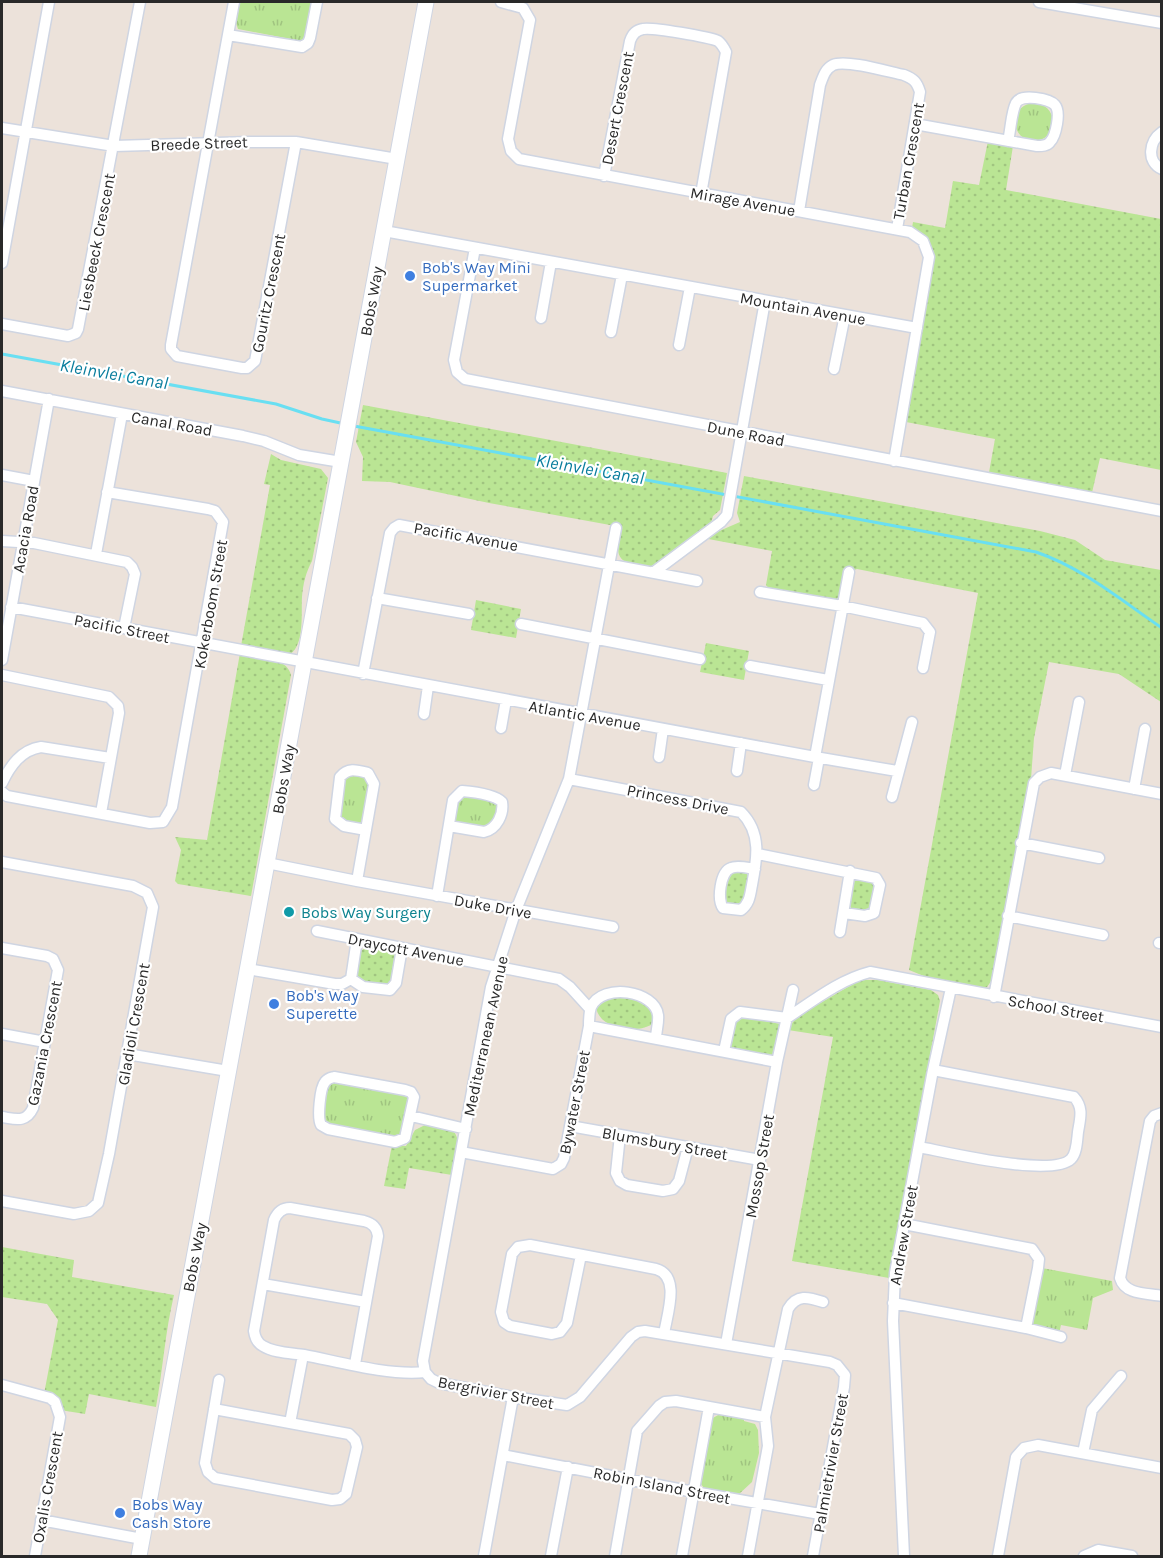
<svg xmlns="http://www.w3.org/2000/svg" width="1163" height="1558" font-family="Karla,sans-serif">
  <style>
    .grass { fill: url(#grass-dots) }
    .park { fill: url(#park-tufts) }
    .lines { fill: none; stroke-linecap: round; stroke-linejoin: round }
    .stream { stroke: #69dff2; stroke-width: 3 }
    .street-casing { stroke: #cfd5e2; stroke-width: 13 }
    .secondary-casing { stroke: #cfd5e2; stroke-width: 17 }
    .street { stroke: #fff; stroke-width: 10 }
    .secondary { stroke: #fff; stroke-width: 15 }
    .shop-dot { fill: #3f7fe0; stroke: #fff; stroke-width: 2 }
    .culture-dot { fill: #0f9aa8; stroke: #fff; stroke-width: 2 }
    .labels { text-anchor: middle; stroke-width: 4.5; stroke-linejoin: round; paint-order: stroke }
    .street-label { font-size: 16px; fill: #292929; stroke: #fff }
    .shop-label { font-size: 16px; fill: #366cbe; stroke: #fff; text-anchor: start }
    .culture-label { font-size: 16px; fill: #0d838f; stroke: #fff; text-anchor: start }
    .water-label { font-size: 18px; font-style: italic; fill: #097d9d; stroke: #fff }
  </style>
  <defs>
    <pattern id="grass-dots" width="8" height="8" patternUnits="userSpaceOnUse" patternTransform="scale(1.5)"><rect width="8" height="8" fill="#bae594"/><path d="M2 2h.1M6 6h.1" fill="none" stroke="#a0c480" stroke-width="1.8" stroke-linecap="round"/></pattern>
    <pattern id="park-tufts" width="24" height="20" patternUnits="userSpaceOnUse" patternTransform="scale(1.5)"><rect width="24" height="20" fill="#bae594"/><path d="M3 7l-1-3M5 7V3M7 7l1-3M15 17l-1-3M17 17v-4M19 17l1-3" fill="none" stroke="#a0c480"/></pattern>
  </defs>
  <rect width="100%" height="100%" fill="#ece2da"/>
  <path class="grass" d="M988,141L1013,146L1006,190L1161,219V470L1100,458L1091,497L988,478L995,439L906,422L933,256C930,242 926,234 912,228L913,222L945,228L953,181L979,185Z
    M363,405L727,473L720,510L713,516L710,527L654,566C647,567 642,566 635,565C611,560 619,546 621,527L489,503L390,482L362,481L363,457L356,442Z
    M271,454L281,460L321,469L328,478L312,561C306,572 303,584 302,597C301,613 305,646 289,655L241,646L270,485L264,484Z
    M744,476L1040,531L1075,540L1105,560L1161,570V702L1119,674L1049,662L1034,738L1031,779L1028,783L992,980L987,987L982,990L936,981L909,970L978,593L857,569L848,572L840,595L836,600L769,589L766,585L772,551L703,538L740,522L737,513Z
    M476,600L521,609L516,638L471,630Z
    M706,643L749,651L744,680L700,672Z
    M240,653C256,657 287,656 291,675L251,896L178,884L175,881L181,850L175,837L207,840Z
    M734,869L746,872L749,878L746,901L738,907L728,905L723,898L727,874Z
    M860,877L873,880C878,889 873,906 865,914L853,911L850,906L854,880Z
    M368,947L392,951L396,956L393,981L389,985L365,984L356,976L360,951Z
    M860,980H878L931,990L938,995L940,1001L889,1278L792,1261L833,1037L788,1030L796,1017Z
    M622,995L646,1003L654,1014L651,1025C634,1034 599,1029 596,1007L602,1000Z
    M740,1015L780,1024L781,1026L774,1055L770,1057L731,1047L730,1045L733,1023Z
    M425,1125C433,1126 443,1126 450,1129C465,1136 454,1163 452,1175L409,1168L405,1189L384,1186L392,1145L406,1146L415,1130Z
    M2,1247L74,1260L72,1277L174,1295C165,1332 163,1369 156,1407L89,1394L85,1414L60,1410L44,1394L58,1320L47,1304L2,1297Z"/>
  <path class="park" d="M240,2H311L304,39L301,41L238,29L236,23Z
    M1015 122a19 19 0 1 1 38 0a19 19 0 1 1-38 0Z
    M349,773L366,777L370,782L362,822L358,824L340,821L343,778Z
    M462,795L497,801L499,807L493,824L487,828L457,823L454,818L458,799Z
    M333,1081L409,1096L405,1132L397,1138L328,1126L322,1122L326,1087Z
    M1042,1268L1112,1281L1113,1290L1093,1298L1087,1330L1061,1325L1059,1334L1033,1324Z
    M720,1414L744,1418V1421L755,1424L758,1430L759,1453L752,1482L738,1495L705,1489L700,1483L711,1419Z"/>
  <g class="lines">
    <path class="stream" d="M2,354L276,404L322,419L345,424
      M354,426L1036,552C1083,568 1122,601 1162,628"/>
    <defs>
      <path id="street" d="M234,2L171,345V349L177,356L242,368H247L255,361L296,142
        M501,2L523,8L530,20L508,139L511,151L519,159L910,232L923,241L929,257L894,461
        M1039,2L1162,23
        M228,35L302,47L308,43L310,38L317,2
        M915,124L1037,146C1042,146 1047,146 1050,142C1056,136 1061,112 1055,105C1050,99 1021,93 1016,103C1011,113 1011,129 1008,141
        M2,128L114,146L250,142H296L397,159
        M1162,132C1149,141 1146,162 1162,169
        M604,176L630,41C632,35 636,30 643,29C652,27 709,37 718,41C722,44 724,48 726,52L701,194
        M799,211L820,85C823,77 825,69 833,65C846,59 889,72 904,75C914,79 917,82 920,92L897,229
        M384,231L917,328
        M475,248L454,360L457,372L465,379L1162,511
        M2,263L49,2
        M541,318L551,262
        M2,324L68,336L76,333L78,329L140,2
        M611,332L622,275
        M679,345L690,287
        M834,369L845,315
        M2,391L243,436L264,441L299,455L341,462
        M2,475L34,481
        M2,541L34,543L127,562L132,567L135,574L124,628
        M96,554L122,414
        M654,572L721,522L727,515L765,301
        M760,592L842,606L923,623L930,632L923,668
        M377,598L469,614
        M11,607L815,757L849,572
        M521,624L700,659
        M2,660L49,399
        M750,666L828,680
        M363,674L390,533L394,528L399,525L697,581
        M2,675L109,697L118,706L119,713L101,813
        M424,714L428,686
        M501,728L506,700
        M659,757L663,729
        M815,757L897,771
        M737,771L741,743
        M1065,775L1079,702
        M569,779L741,812C762,833 757,859 752,885C750,895 750,903 741,910L723,908C717,900 720,872 731,868C737,865 748,868 755,869
        M2,783C10,766 21,750 41,747L110,758
        M814,785L819,758
        M1134,789L1145,729
        M2,792L7,796L150,823L163,822L172,807L223,522L215,511L208,509L107,492
        M892,797L912,722
        M1021,843L1099,858
        M758,854L876,878L880,885L874,913L865,916L844,913
        M2,862L133,886L147,893L153,907L109,1154L98,1203L89,1211L74,1214L2,1201
        M267,863L357,881L613,927
        M357,881L374,784L368,773C357,770 348,767 340,777L335,819L344,826L366,830
        M437,896L453,800L462,791C474,792 494,794 502,802C504,814 497,829 484,832L449,826
        M1008,916L1103,935
        M317,931L559,979L570,987L590,1009
        M840,932L850,871
        M1159,943H1162
        M2,948L47,956L53,959L58,970L33,1108C26,1123 16,1119 2,1117
        M247,969L335,984H342L351,979
        M351,979L363,987L390,990L396,983L402,948
        M351,979L357,939
        M994,997L1034,783L1040,777L1051,773L1162,794
        M787,1018C813,1001 839,980 870,972L1162,1027
        M589,1026L777,1062
        M2,1034L45,1042
        M724,1051L731,1019L740,1012L787,1018
        M127,1054L228,1071
        M334,1077L405,1090L411,1092L414,1097L405,1138L395,1142L328,1129L321,1125C317,1118 320,1088 325,1082C328,1078 330,1078 334,1077Z
        M1162,1113L1154,1116L1150,1121L1120,1278C1125,1295 1147,1293 1162,1296
        M411,1116L466,1129
        M570,1126L760,1160
        M620,1135L616,1173L620,1181L627,1185L663,1191L673,1189L679,1181L688,1147
        M919,1147C946,1152 1052,1178 1071,1159C1077,1153 1077,1140 1078,1132C1080,1119 1084,1108 1074,1097L933,1070
        M461,1152L553,1169L561,1164L564,1158L589,1026C589,1020 589,1013 591,1007C603,982 655,991 658,1015C659,1022 656,1031 656,1039
        M581,1255L567,1323L560,1332L552,1334L510,1326L504,1322L501,1312L512,1254L518,1247L530,1245L656,1269C681,1276 667,1314 664,1334
        M263,1284L366,1302
        M893,1303L1026,1328L1038,1268L1039,1259L1032,1249L904,1224
        M1026,1328L1061,1337
        M726,1344L777,1062L793,990
        M355,1364L378,1236C377,1227 372,1223 364,1221L290,1208C282,1208 277,1213 274,1220L254,1331C255,1338 257,1343 263,1346C274,1353 292,1353 304,1355C340,1362 389,1376 425,1372
        M425,1372L423,1361L491,987L516,910L569,779L616,528
        M425,1372L431,1379L439,1383L513,1397L567,1405L580,1397L631,1337L638,1332L645,1331L830,1362L837,1365L845,1375L844,1387L813,1556
        M2,1385L50,1398L55,1402L60,1417L35,1556
        M214,1409L349,1434L355,1440L357,1447L346,1494L340,1499L332,1500L215,1478L208,1472L205,1463L219,1380
        M290,1423L303,1355
        M1083,1453L1092,1410L1121,1376
        M503,1455L694,1492L820,1514
        M41,1520L142,1539
        M484,1556L513,1397
        M551,1556L568,1467
        M615,1556L637,1431L659,1406L665,1402L676,1401L765,1417
        M682,1556L709,1407
        M748,1556L768,1446L765,1417L788,1309C797,1294 808,1297 823,1302
        M904,1556L893,1321L895,1273L933,1070L951,988
        M998,1556L1016,1457L1024,1448L1038,1445L1162,1468
        M1084,1556L1098,1550L1132,1556"/>
      <path id="secondary" d="M139,1556L426,2"/>
    </defs>
    <use href="#street" class="street-casing"/>
    <use href="#secondary" class="secondary-casing"/>
    <use href="#street" class="street"/>
    <use href="#secondary" class="secondary"/>
  </g>
  <g class="shop-dot">
    <circle cx="410" cy="276" r="6"/>
    <circle cx="274" cy="1004" r="6"/>
    <circle cx="120" cy="1513" r="6"/>
  </g>
  <circle class="culture-dot" cx="289" cy="912" r="6"/>
  <g class="labels">
    <g class="street-label">
      <text transform="translate(617 108) rotate(-79)" y="6">Desert Crescent</text>
      <text transform="translate(199 143) rotate(-2)" y="6">Breede Street</text>
      <text transform="translate(908 161) rotate(-80)" y="6">Turban Crescent</text>
      <text transform="translate(743 201) rotate(10)" y="6">Mirage Avenue</text>
      <text transform="translate(96 242) rotate(-79)" y="6">Liesbeeck Crescent</text>
      <text transform="translate(268 293) rotate(-79)" y="6">Gouritz Crescent</text>
      <text transform="translate(371 301) rotate(-80)" y="6">Bobs Way</text>
      <text transform="translate(803 308) rotate(10)" y="6">Mountain Avenue</text>
      <text transform="translate(172 423) rotate(10)" y="6">Canal Road</text>
      <text transform="translate(746 433) rotate(11)" y="6">Dune Road</text>
      <text transform="translate(25 529) rotate(-80)" y="6">Acacia Road</text>
      <text transform="translate(466 536) rotate(10)" y="6">Pacific Avenue</text>
      <text transform="translate(210 604) rotate(-80)" y="6">Kokerboom Street</text>
      <text transform="translate(122 628) rotate(11)" y="6">Pacific Street</text>
      <text transform="translate(585 715) rotate(10)" y="6">Atlantic Avenue</text>
      <text transform="translate(283 779) rotate(-80)" y="6">Bobs Way</text>
      <text transform="translate(678 799) rotate(11)" y="6">Princess Drive</text>
      <text transform="translate(493 906) rotate(10)" y="6">Duke Drive</text>
      <text transform="translate(406 949) rotate(11)" y="6">Draycott Avenue</text>
      <text transform="translate(1056 1008) rotate(10)" y="6">School Street</text>
      <text transform="translate(133 1024) rotate(-80)" y="6">Gladioli Crescent</text>
      <text transform="translate(485 1036) rotate(-78)" y="6">Mediterranean Avenue</text>
      <text transform="translate(44 1043) rotate(-79)" y="6">Gazania Crescent</text>
      <text transform="translate(574 1102) rotate(-79)" y="6">Bywater Street</text>
      <text transform="translate(665 1143) rotate(10)" y="6">Blumsbury Street</text>
      <text transform="translate(759 1166) rotate(-80)" y="6">Mossop Street</text>
      <text transform="translate(903 1235) rotate(-80)" y="6">Andrew Street</text>
      <text transform="translate(194 1257) rotate(-79)" y="6">Bobs Way</text>
      <text transform="translate(496 1392) rotate(11)" y="6">Bergrivier Street</text>
      <text transform="translate(830 1463) rotate(-80)" y="6">Palmietrivier Street</text>
      <text transform="translate(662 1485) rotate(11)" y="6">Robin Island Street</text>
      <text transform="translate(47 1487) rotate(-80)" y="6">Oxalis Crescent</text>
    </g>
    <g class="shop-label">
      <text x="422" y="273">Bob's Way Mini<tspan x="422" dy="18">Supermarket</tspan></text>
      <text x="286" y="1001">Bob's Way<tspan x="286" dy="18">Superette</tspan></text>
      <text x="132" y="1510">Bobs Way<tspan x="132" dy="18">Cash Store</tspan></text>
    </g>
    <g class="culture-label">
      <text x="301" y="918">Bobs Way Surgery</text>
    </g>
    <g class="water-label">
      <text transform="translate(114 374) rotate(10)" y="6">Kleinvlei Canal</text>
      <text transform="translate(590 469) rotate(10)" y="6">Kleinvlei Canal</text>
    </g>
  </g>
  <rect width="1163" height="1558" fill="none" stroke="#292929" stroke-width="6"/>
</svg>
